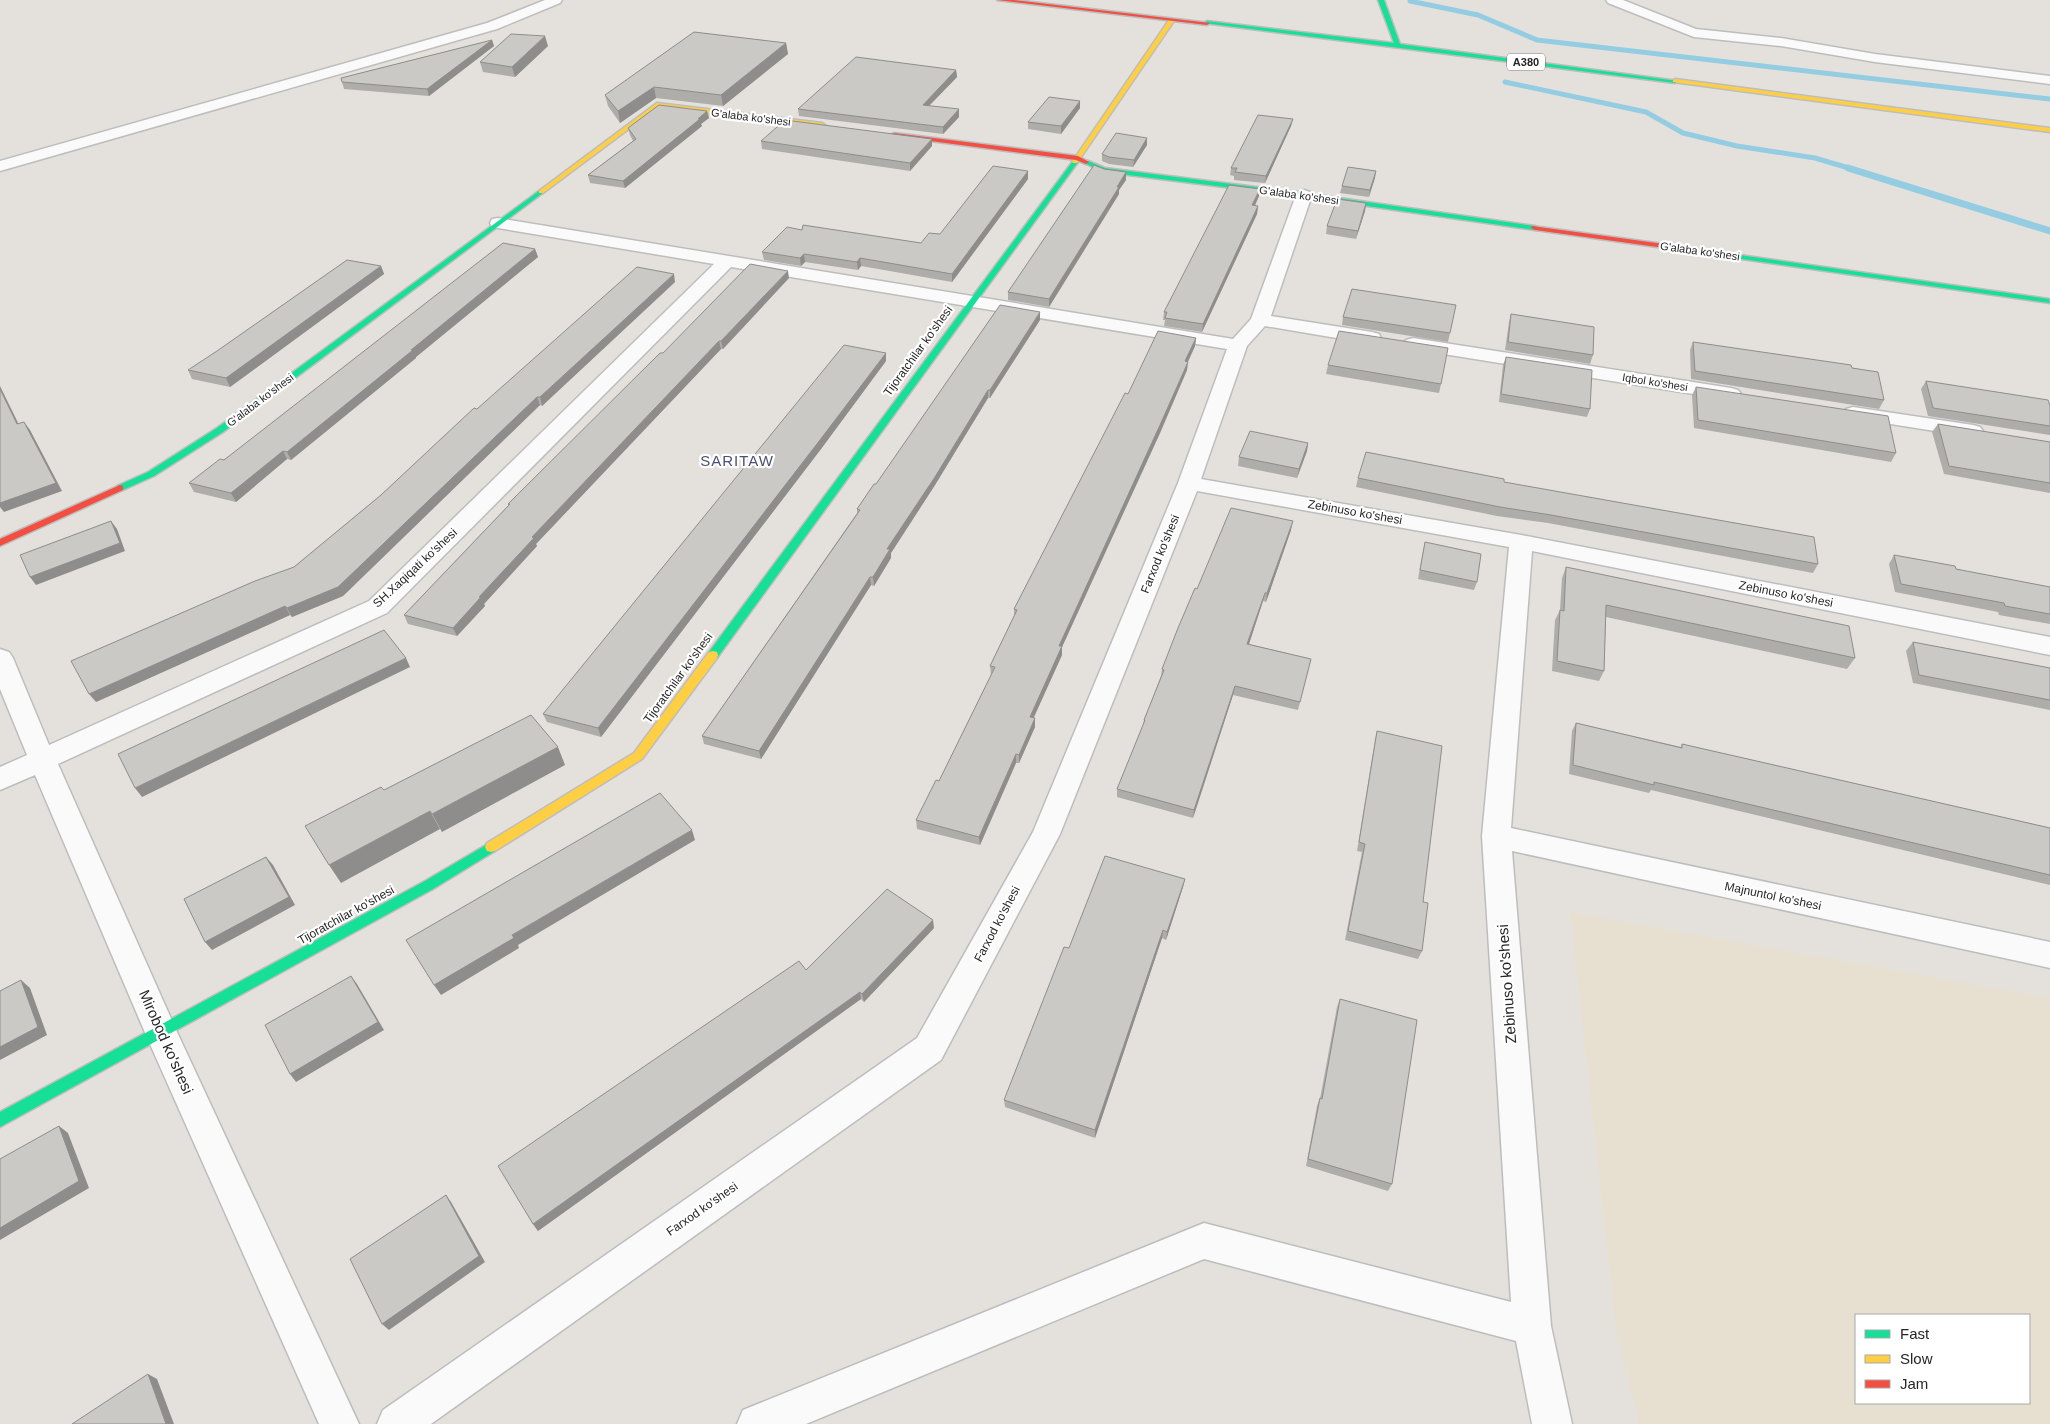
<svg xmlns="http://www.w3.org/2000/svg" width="2050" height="1424" font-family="Helvetica,sans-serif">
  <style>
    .education { fill: #e7e0d1; fill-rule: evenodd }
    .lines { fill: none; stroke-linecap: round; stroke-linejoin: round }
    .stream-far1 { stroke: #94cce2; stroke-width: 5 }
    .stream { stroke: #94cce2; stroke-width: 7 }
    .street-casing { stroke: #bebdbd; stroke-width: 3 }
    .fast-casing { stroke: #bebdbd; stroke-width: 3 }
    .slow-casing { stroke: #bebdbd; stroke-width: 3 }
    .jam-casing { stroke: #bebdbd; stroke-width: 3 }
    .street { fill: #fbfafa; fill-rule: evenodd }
    .fast { fill: #16e098; fill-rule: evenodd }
    .slow { fill: #ffcf43; fill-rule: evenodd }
    .jam { fill: #f24e42; fill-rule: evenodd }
    .wall { fill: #afadaa }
    .shaded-wall { fill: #8e8d8b }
    .building { fill: #cbc9c6; stroke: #8e8d8b }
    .labels { text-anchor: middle; stroke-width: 4.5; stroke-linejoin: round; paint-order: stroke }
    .shield { fill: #fff; stroke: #676767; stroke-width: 1 }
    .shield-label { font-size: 11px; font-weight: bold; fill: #262626 }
    .far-street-label { font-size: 11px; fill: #262626; stroke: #fff }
    .street-label { font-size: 12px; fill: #262626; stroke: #fff }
    .quarter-label { font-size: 15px; letter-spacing: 1px; fill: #4b5173; stroke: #fff }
    .near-street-label { font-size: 15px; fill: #262626; stroke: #fff }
  </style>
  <rect width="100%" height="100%" fill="#e4e1dc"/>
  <path class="education" d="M1570,912L2050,998V1424H1639L1616,1329ZM1856,1315H2029V1403H1856Z"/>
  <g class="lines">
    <path class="stream-far1" d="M1410,1L1478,15L1537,40L2050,99
      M1505,82L1646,112L1683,133L1737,146L1815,158L1852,169"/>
    <path class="stream" d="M1848,168L2050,231"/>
    <defs>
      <path id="street" d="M545,0H562L560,3L497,29L0,171V161L487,23Z
        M1606,0H1623L1696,29L1781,38L1875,54L2050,76V84L1875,62L1781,46L1694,37L1608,3Z
        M1304,190L1310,192L1312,195L1271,316L1372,332L1379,334L1381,338L1379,342L1372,344L1265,326L1247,346L1201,479L1521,535L2050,637V655L1532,551L1511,828L2050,942V968L1512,851L1551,1326L1572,1424H1532L1516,1341L1204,1259L806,1424H737L743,1410L1204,1223L1511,1302L1482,836L1509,547L1197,491L1060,834L941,1060L431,1424H377L383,1410L917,1038L1033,832L1178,483L1227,349L731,267L387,613L58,764L177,1032L359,1424H319L149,1042L35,775L0,790V767L27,755L0,689V649L9,652L13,658L49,745L369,601L714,264L492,227L490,223L492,219L498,218L1233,339L1251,319L1296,195L1298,192Z
        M1413,338L1731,388L1738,390L1741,394L1738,398L1731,400L1406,348L1403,344L1406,340Z
        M1853,407L1973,425L1980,427L1983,431L1980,435L1973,437L1846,417L1843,413L1846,409Z"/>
      <path id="fast" d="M1378,0H1384L1400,44L1678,81L1675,83L1204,23L1207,21L1394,43Z
        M1073,161L1078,162L717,658H709L708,655L709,652Z
        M1084,161H1088L1105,168L1304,193L1535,226L1539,228L1535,230L1304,197L1104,172L1084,163Z
        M539,191L544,192L223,432L154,476L123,490H117V486L148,472L217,428Z
        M1690,248L2049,299L2050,303L1693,252H1690Z
        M491,842L495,843L497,847L495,851L433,889L0,1127V1112L425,881Z"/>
      <path id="slow" d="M1169,20L1174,21L1077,163H1073L1072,162Z
        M1675,79L2050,128V132L1673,82V80Z
        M657,103L822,123L825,125L822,127L658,107L543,193H539V191Z
        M713,651L717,652L718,655L717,658L642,759L495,851L491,852L487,851L485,847L487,843L634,753L709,652Z"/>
      <path id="jam" d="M997,0H1014L1210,23L1207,25Z
        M894,133L1078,156L1089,162L1086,164L1076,160L892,136V134Z
        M1532,226L1693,248L1697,250L1693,252L1535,230L1531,228Z
        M120,485L123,486V490L0,546V539Z"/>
    </defs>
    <use href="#street" class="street-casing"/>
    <use href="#fast" class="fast-casing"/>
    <use href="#slow" class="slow-casing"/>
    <use href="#jam" class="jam-casing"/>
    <use href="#street" class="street"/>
    <use href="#fast" class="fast"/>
    <use href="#slow" class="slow"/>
    <use href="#jam" class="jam"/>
  </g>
  <path class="wall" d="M492,40L494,46L429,96L344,89L342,82Z
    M786,43L788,54L723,106L656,98L620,123L608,106L605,95Z
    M548,46L515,77L483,72L480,62Z
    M956,70L957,77L929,106L959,117L943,134L799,116L798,109Z
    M1080,101V108L1061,134L1028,129V122Z
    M707,111L709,118L701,124L702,126L625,188L590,183L588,175L633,141L630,135L628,128Z
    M1293,119L1291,126L1265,183L1234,180V176L1230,175L1231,168Z
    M1147,138V145L1133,167L1109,164L1102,161V154Z
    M761,141L932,146L910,171L762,149Z
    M1104,169L1126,172V180L1119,190V194L1049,307L1008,300V292Z
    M1376,171L1369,197L1340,193L1342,186Z
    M1028,179L952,282L861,266L858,270L805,262L801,266L764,260L762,252L921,243L940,234Z
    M1259,196L1255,206H1258L1257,214L1202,332L1164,326L1165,320H1163L1164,312Z
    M1366,203L1365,211L1356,239L1326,234L1327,226Z
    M535,249L538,257L416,357V358L291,460L287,459L236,502L194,492L189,483Z
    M381,266L384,274L230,387L192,379L188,370Z
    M789,278L723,349H721L536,544L537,546L484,604L485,606L457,636L408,624L404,615L508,506V504L663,353Z
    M675,282L542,406L540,405L343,596L292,617L290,615L96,702L294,567L381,495L477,409Z
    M1511,314L1593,355L1590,364L1505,350L1509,322Z
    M1343,317L1450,333L1448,342L1342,325Z
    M1040,320L990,398H988L935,485L891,553V558L874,586L871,585L761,759L704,744L702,736L857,513V509L876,484Z
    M1196,338L1195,346L1188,362L1187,370L1160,433L1062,647V655L1033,718H1035V727L1019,763H1016L980,845L917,829L916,820L939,781L991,675L990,666L1014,617V609L1128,394Z
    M1693,342L1852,368L1884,400L1879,409L1691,379L1690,350Z
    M1506,357L1590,409L1587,417L1499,402L1503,365Z
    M886,361L821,449L601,737L547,722L543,714Z
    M1328,365L1441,384L1439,393L1326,374Z
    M1926,381L2050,406V435L1928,416L1921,389Z
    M1696,387L1896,453L1891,462L1694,428L1692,395Z
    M1938,424L2050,442V493L1944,474L1932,432Z
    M1308,443L1307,451L1297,478L1238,466L1239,457Z
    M1358,478L1504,482L1818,564L1813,573L1548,523L1497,516L1356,487Z
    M1291,530L1266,602L1263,601L1249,644L1311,659L1298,710L1233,695L1193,818L1117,797V789L1143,726L1144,720L1161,676L1162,669Z
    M1425,542L1477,582L1474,590L1418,579L1423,551Z
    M1894,555L1956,569L2050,587V624L1999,615L1998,612L1895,592L1889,564Z
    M1566,567L1855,658L1847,669L1606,617L1604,671L1599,681L1552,671L1555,620L1560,610L1562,578Z
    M1913,642L2050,668V710L1913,683L1906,651Z
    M1576,723L1681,747L1682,744L2050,828V885L1651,790L1649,793L1569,774L1572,731Z
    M1377,731L1422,951L1418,959L1345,940L1362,852L1357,851L1375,740Z
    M1185,879L1183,887L1166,940L1162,938L1095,1138L1005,1107L1004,1100Z
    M934,928L864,1002L861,999L538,1231L533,1224L806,970Z
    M1340,999L1392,1184L1388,1191L1306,1166L1317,1106L1320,1098V1099L1337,1007Z"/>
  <path class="shaded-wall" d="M545,36L548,46L515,77L512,67Z
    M492,40L494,46L429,96L427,89Z
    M786,43L788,54L723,106L721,95Z
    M956,70L957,77L923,112V105Z
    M654,87L656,98L620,123L618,111Z
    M1080,101V108L1061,134V126Z
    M959,109V117L943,134V127Z
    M707,111L709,118L701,124L702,126L625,188L623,181Z
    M1293,119L1291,126L1265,183L1266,176Z
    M1147,138V145L1133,167L1134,160Z
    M932,139V146L910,171V163Z
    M1028,171V179L952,282V274Z
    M1376,171L1375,178L1369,197L1370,190Z
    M1126,172V180L1119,190V194L1049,307V299Z
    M1260,189L1259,196L1251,213L1252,205Z
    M1366,203L1365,211L1356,239L1358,231Z
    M1258,206L1257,214L1202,332L1203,324Z
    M535,249L538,257L416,357V358L291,460L287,452L411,350Z
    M804,254L805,262L801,266L800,258Z
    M860,258L861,266L858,270L857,262Z
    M381,266L384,274L230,387L226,378Z
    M788,271L789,278L723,349L721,341Z
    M674,274L675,282L542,406L540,397Z
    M1040,312V320L990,398V390Z
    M1196,338L1195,346L1184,370L1185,361Z
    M719,341L721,349L536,544L537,546L484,604L485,606L457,636L453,628L479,597L532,537Z
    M886,353V361L821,449L601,737L598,728Z
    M1188,362L1187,370L1160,433L1062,647V655L1030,726V717L1059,646Z
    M0,386L23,433L17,424L0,389Z
    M988,390V398L935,485L891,553V558L874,586L873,577L887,549Z
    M537,397L540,405L343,596L292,617L287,608Z
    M24,422L30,430L62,491L4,512L0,507V503Z
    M1308,443L1307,451L1297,478L1299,469Z
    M283,451L287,459L236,502L231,493Z
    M111,521L117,529L125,551L36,585L30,577Z
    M1293,521L1291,530L1266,602L1267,593Z
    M870,577L871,585L761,759L759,751Z
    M1265,593L1263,601L1246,653L1247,644Z
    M285,606L290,615L96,702L89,694Z
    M406,658L410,667L142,797L135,788Z
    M1235,686L1233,695L1193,818L1194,810Z
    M1035,718V727L1019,763V755Z
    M558,747L565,765L442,832L432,814Z
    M1016,754V763L980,845L979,837Z
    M430,811L440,829L341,883L329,865Z
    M692,830L695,840L518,945L519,948L441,995L434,985L512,935Z
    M266,857L273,865L295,905L212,950L205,942Z
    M1185,879L1183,887L1166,940L1167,932Z
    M933,920L934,928L864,1002L862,994Z
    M1163,930L1162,938L1095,1138V1130Z
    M351,976L357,984L384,1030L296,1082L290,1074Z
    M21,980L30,988L47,1035L0,1060V1047Z
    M860,992L861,999L538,1231L533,1224Z
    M59,1126L68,1133L89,1188L0,1240V1228Z
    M446,1195L451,1202L485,1262L389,1330L382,1324Z
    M148,1374L157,1379L174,1424H166Z"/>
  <path class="building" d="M694,32L786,43L721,95L654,87L618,111L605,95Z
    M511,34L545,36L512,67L480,62Z
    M492,40L427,89L342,82L341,78Z
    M856,57L956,70L923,105L959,109L943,127L798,109Z
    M1049,97L1080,101L1061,126L1028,122Z
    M659,105L707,111L698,119H700L623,181L588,175L636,139L628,128Z
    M1258,115L1293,119L1266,176L1235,172L1237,168H1231Z
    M785,120L932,139L910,163L761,141Z
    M1116,133L1147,138L1134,160L1109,157L1102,154Z
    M1094,165L1104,169L1126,172L1117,187H1119L1049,299L1008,292Z
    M993,166L1028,171L952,274L860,258L857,262L804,254L800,258L762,252L787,227L802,230L803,225L921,243L929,233L940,234Z
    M1348,167L1376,171L1370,190L1342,186Z
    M1229,185L1260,189L1252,205L1258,206L1203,324L1165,318L1167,312H1164Z
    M1337,199L1366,203L1358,231L1327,226Z
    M503,243L535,249L411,350H413L287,452L283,451L231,493L189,483L220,459L224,460Z
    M347,260L381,266L226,378L188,370L217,351Z
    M750,264L788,271L721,341H719L532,537L534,538L479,597H481L453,628L404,615L510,504H508L660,353H663Z
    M637,267L674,274L540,397H537L338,587L287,608L285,606L89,694L71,661L255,581L294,567L381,495L474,408L477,409Z
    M1352,289L1456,305L1450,333L1343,317Z
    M1000,305L1040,312L990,390H988L935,477L887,549H890L873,577H870L759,751L702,736L860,510L857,509L874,484H876Z
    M1511,314L1594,327L1593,355L1508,342Z
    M1158,331L1196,338L1185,361L1188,362L1160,425L1059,646H1062L1030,717L1035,718L1019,755L1016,754L979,837L916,820L936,780L939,781L995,667L990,666L1017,610L1014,609L1125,393L1128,394Z
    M1339,331L1448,348L1441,384L1328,365Z
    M1693,342L1851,365L1852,368L1878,372L1884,400L1695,371Z
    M844,345L886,353L820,440L598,728L543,714Z
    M1506,357L1592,370L1590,409L1501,394Z
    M1926,381L2048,400L2050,406V426L1933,408Z
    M1696,387L1888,416L1896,453L1698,420Z
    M0,389L17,424L24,422L56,483L0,503Z
    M1938,424L2050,442V483L1949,466Z
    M1250,431L1308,443L1299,469L1239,457Z
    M1366,452L1504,479V482L1814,537L1818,564L1551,515L1500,507L1358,478Z
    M1231,508L1293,521L1267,593H1265L1247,644L1311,659L1300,702L1235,686L1194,810L1117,789L1145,720H1144L1164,670L1162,669L1178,628L1195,588L1197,589Z
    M111,521L120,543L30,577L20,555Z
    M1425,542L1481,554L1477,582L1420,570Z
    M1894,555L1955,566L1956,569L2050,587V614L2005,606L2004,603L1901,584Z
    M1566,567L1849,626L1855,658L1606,605L1604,671L1557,661L1560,610L1564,611Z
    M384,630L406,658L135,788L118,754Z
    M1913,642L2050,668V700L1919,675Z
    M531,715L558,747L432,814L430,811L329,865L305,826L381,787L384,790Z
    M1576,723L1682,748V744L2050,828V875L1654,782V785L1573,765Z
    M1377,731L1442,746L1423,902L1428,903L1422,951L1348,931L1365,844L1359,842Z
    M660,793L692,830L512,935L514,938L434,985L406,940Z
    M1105,856L1185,879L1167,932L1163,930L1095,1130L1004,1100L1064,947L1069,948Z
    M266,857L289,897L205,942L184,899Z
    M887,889L933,920L862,994L860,992L533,1224L498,1166L799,961L806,970Z
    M351,976L378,1022L290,1074L265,1025Z
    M21,980L38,1027L0,1047V991Z
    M1340,999L1417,1020L1392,1184L1308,1159L1320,1098L1322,1099Z
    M59,1126L79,1181L0,1228V1159Z
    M446,1195L479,1256L382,1324L350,1259Z
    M148,1374L166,1424H72Z"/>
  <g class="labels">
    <rect class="shield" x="1507" y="53.5" width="38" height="17" rx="4"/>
    <g class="shield-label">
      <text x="1526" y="66">A380</text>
    </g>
    <g class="far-street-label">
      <text transform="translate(751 117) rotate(7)" y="4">G'alaba ko'shesi</text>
      <text transform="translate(1299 195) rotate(8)" y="4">G'alaba ko'shesi</text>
      <text transform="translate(1700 251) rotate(8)" y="4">G'alaba ko'shesi</text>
      <text transform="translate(1655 382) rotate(9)" y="4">Iqbol ko'shesi</text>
      <text transform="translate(260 400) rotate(-37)" y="4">G'alaba ko'shesi</text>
    </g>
    <g class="street-label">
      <text transform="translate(918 351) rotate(-54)" y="4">Tijoratchilar ko'shesi</text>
      <text transform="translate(1355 512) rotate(10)" y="4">Zebinuso ko'shesi</text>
      <text transform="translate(1160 554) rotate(-68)" y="4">Farxod ko'shesi</text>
      <text transform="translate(415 568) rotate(-43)" y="4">SH.Xaqiqati ko'shesi</text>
      <text transform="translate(1786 594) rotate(11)" y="4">Zebinuso ko'shesi</text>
      <text transform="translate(678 678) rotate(-54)" y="4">Tijoratchilar ko'shesi</text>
      <text transform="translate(1773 896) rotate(12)" y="4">Majnuntol ko'shesi</text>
      <text transform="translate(346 915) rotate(-29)" y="4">Tijoratchilar ko'shesi</text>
      <text transform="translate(997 924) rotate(-62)" y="4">Farxod ko'shesi</text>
      <text transform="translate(702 1209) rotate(-35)" y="4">Farxod ko'shesi</text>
    </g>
    <g class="quarter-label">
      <text x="737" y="466">SARITAW</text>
    </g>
    <g class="near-street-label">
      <text transform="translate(1507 984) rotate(-94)" y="5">Zebinuso ko'shesi</text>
      <text transform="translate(166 1042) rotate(66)" y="5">Mirobod ko'shesi</text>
    </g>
  </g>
  <rect x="1855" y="1314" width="175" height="90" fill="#ffffff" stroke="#a8a8a8"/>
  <rect x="1865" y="1330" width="25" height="8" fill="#16e098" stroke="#a8a8a8"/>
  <text x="1900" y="1339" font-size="15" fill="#262626">Fast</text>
  <rect x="1865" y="1355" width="25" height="8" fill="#ffcf43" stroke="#a8a8a8"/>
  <text x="1900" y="1364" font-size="15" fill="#262626">Slow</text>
  <rect x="1865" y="1380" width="25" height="8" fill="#f24e42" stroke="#a8a8a8"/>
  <text x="1900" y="1389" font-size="15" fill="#262626">Jam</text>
</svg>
